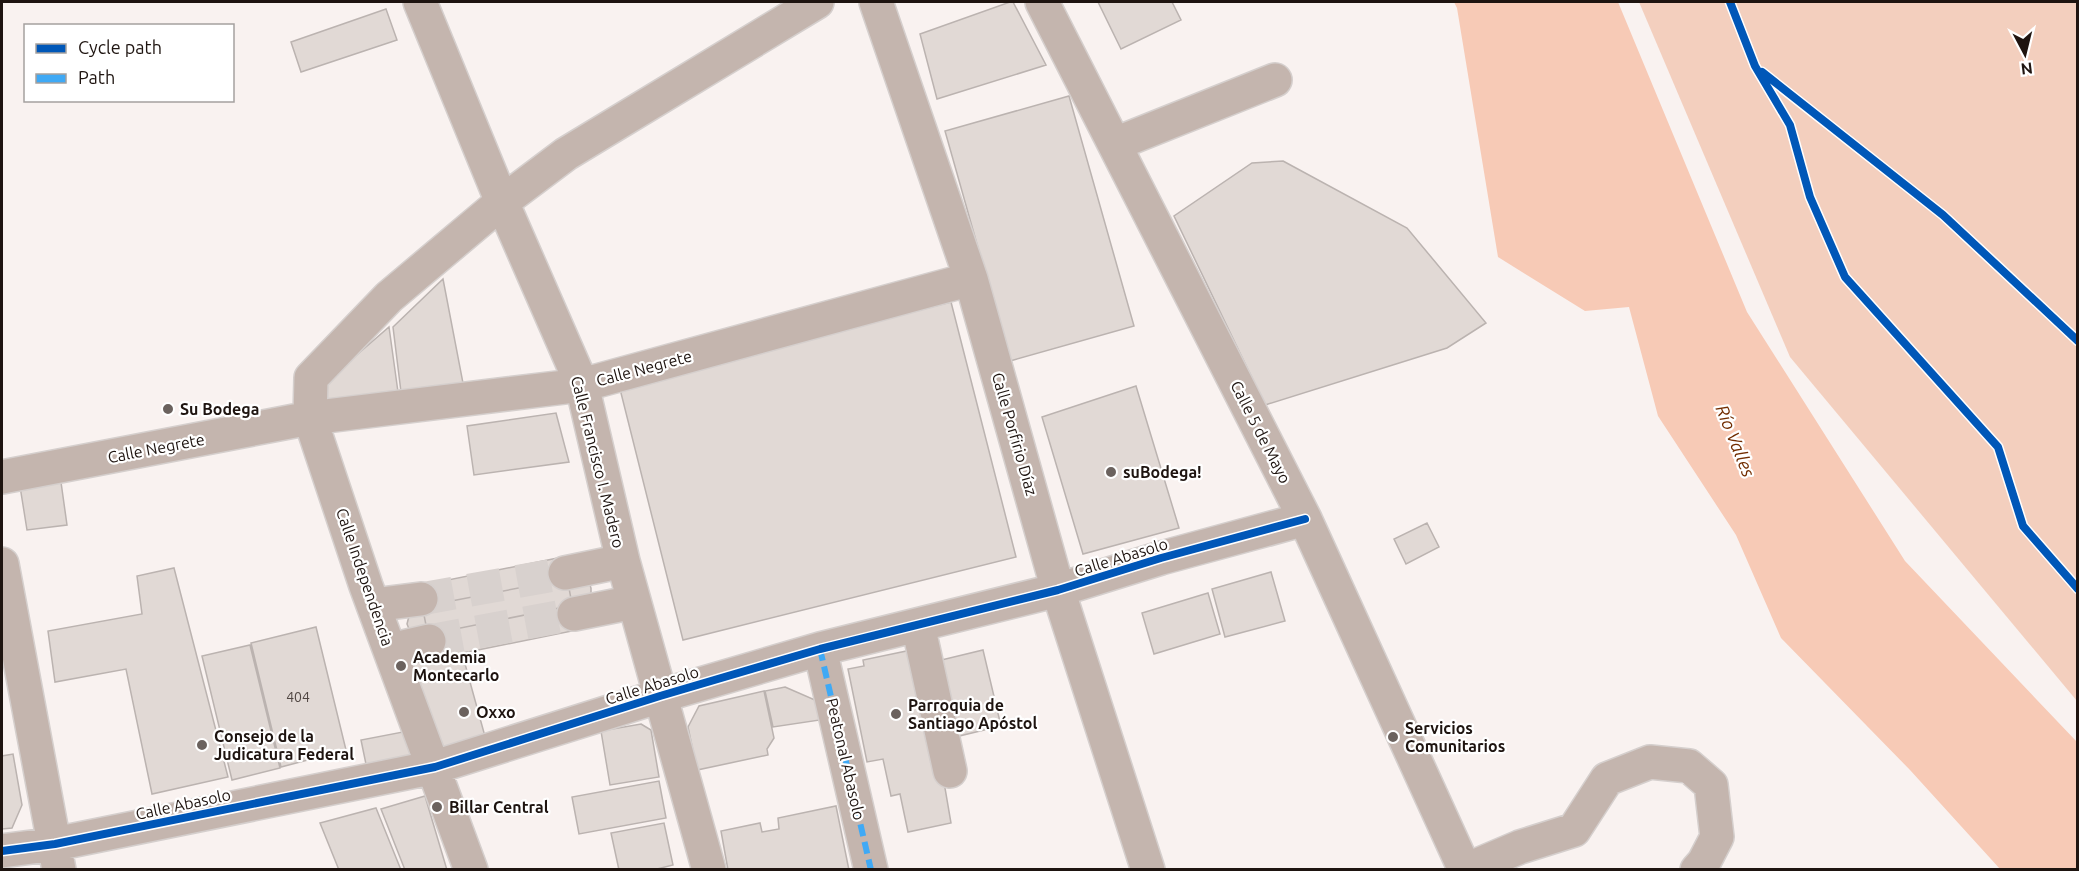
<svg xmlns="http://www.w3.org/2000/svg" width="2079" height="871" font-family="Ubuntu,sans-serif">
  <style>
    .forest { fill: #f3cfbe }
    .water { fill: #f7cab6 }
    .building { fill: #e1d9d5; stroke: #bbb3b0; stroke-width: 1.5 }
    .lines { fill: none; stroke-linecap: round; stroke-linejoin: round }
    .minor-tunnel { stroke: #d8d1ce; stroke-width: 33; stroke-dasharray: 33 16; stroke-linecap: butt }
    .minor-casing { stroke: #d5cfcd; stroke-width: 36 }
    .minor { stroke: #c4b5ae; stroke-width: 33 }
    .quiet { stroke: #3fa9f5; stroke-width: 6; stroke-dasharray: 12 6; stroke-linecap: butt }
    .cycleway-casing { stroke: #fff; stroke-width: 11 }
    .cycleway { stroke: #0057b8; stroke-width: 8 }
    .poi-dot { fill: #6b625e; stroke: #fff; stroke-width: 2 }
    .labels { text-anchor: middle; stroke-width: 4.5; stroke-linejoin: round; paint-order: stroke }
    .number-label { font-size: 14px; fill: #4f4541 }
    .street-label { font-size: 16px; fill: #1e1410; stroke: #fff }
    .poi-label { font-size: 16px; font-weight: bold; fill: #1e1410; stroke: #fff; text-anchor: start }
    .water-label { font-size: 18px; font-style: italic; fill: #722d00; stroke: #fff }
  </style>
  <rect width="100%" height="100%" fill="#f9f2f0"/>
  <path class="forest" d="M1639,2H2077V701L1790,357Z"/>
  <path class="water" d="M1454,2H1618L1747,312L1905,561L2077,742V869H2000L1910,770L1781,638L1736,535L1658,416L1629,307L1585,311L1498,257L1457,8Z"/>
  <path class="building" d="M1010,2H1013L1046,65L937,99L920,34Z
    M1098,2H1172L1181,20L1121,49Z
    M386,9L397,40L301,72L291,42Z
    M1069,96L1134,326L1010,361L945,131Z
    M1283,161L1407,228L1486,323L1447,348L1265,405L1174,216L1252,163Z
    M443,279L463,383L401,392L393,327Z
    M951,302L1016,557L683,640L619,385Z
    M389,327L398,392L324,403L322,385Z
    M1136,386L1179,528L1083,554L1042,417Z
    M556,413L569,462L474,475L467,426Z
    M60,475L67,525L27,530L19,480Z
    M1427,523L1439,547L1406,564L1394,539Z
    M563,557L577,630L433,659L418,586Z
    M174,568L228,777L152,794L126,669L55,682L48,631L142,614L137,576Z
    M1271,572L1285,621L1225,637L1212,589Z
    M576,577L589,582L591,588V595L579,604L426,635L409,629L407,624L410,612L420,607Z
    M1208,593L1220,634L1154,654L1142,613Z
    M316,627L346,750L281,767L251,643Z
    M250,645L280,768L232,780L202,656Z
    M921,648L951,823L908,832L900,794L891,796L883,759L867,762L848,669L864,666L863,660Z
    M983,650L1001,726L951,738L933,662Z
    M462,653L486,740L434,756L406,665Z
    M785,687L815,700L820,720L773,727L765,691Z
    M764,691L774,738L767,749L768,755L697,770L688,727L699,706Z
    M641,724L651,730L659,777L610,785L601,731Z
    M413,730L420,759L367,769L361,740Z
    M13,754L22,805L12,828L2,829V756Z
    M659,781L666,818L579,834L572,797Z
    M425,796L447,870H405L381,809Z
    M836,806L849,870H728L721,831L760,823L762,832L779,829L778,818Z
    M376,808L401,870H339L320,823Z
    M664,823L673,865L653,870H619L611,833Z"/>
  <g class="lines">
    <path class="minor-tunnel" d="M421,599L565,573
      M429,641L574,614"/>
    <defs>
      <path id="minor" d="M420,2L502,202L582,385L623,561L709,870
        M876,2L971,279L1058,590L1148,870
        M1042,2L1305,519L1465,870
        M1115,144L1275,80
        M2,477L310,418L582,385L971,279
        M2,564L59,870
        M565,573L623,561
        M373,605L421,599
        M574,614L634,602
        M918,625L950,771
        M820,649L871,870
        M390,650L429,641
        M2,851L55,844L435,767L660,696L820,649L1058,590L1161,558L1305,519
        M471,870L366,586L310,418L311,378L389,297L502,202L566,154L817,2
        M1466,870L1520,847L1574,830L1607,779L1650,762L1689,766L1711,785L1717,837L1704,862L1697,870"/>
    </defs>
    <use href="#minor" class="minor-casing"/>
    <use href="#minor" class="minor"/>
    <path class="quiet" d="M820,649L871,870"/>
    <defs>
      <path id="cycleway" d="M1730,2L1755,66L1790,125L1810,197L1845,277L1998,447L2023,526L2078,589
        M1762,72L1943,215L2078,341
        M2,851L55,844L435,767L660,696L820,649L1058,590L1161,558L1305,519"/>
    </defs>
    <use href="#cycleway" class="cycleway-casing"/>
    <use href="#cycleway" class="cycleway"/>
  </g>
  <g class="poi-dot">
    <circle cx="168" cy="409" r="6"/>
    <circle cx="1111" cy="472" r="6"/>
    <circle cx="401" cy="666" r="6"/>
    <circle cx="464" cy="712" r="6"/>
    <circle cx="896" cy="714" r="6"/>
    <circle cx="1393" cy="737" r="6"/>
    <circle cx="202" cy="745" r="6"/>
    <circle cx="437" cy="807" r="6"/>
  </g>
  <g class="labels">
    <g class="number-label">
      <text x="298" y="702">404</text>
    </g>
    <g class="street-label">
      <text transform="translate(644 368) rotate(-15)" y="6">Calle Negrete</text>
      <text transform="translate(1261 432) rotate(63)" y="6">Calle 5 de Mayo</text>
      <text transform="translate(1015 434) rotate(74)" y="6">Calle Porfirio Díaz</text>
      <text transform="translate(156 448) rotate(-11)" y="6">Calle Negrete</text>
      <text transform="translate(598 462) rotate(76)" y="6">Calle Francisco I. Madero</text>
      <text transform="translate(1121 557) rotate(-17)" y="6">Calle Abasolo</text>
      <text transform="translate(365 577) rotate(71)" y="6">Calle Independencia</text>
      <text transform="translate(652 685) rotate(-17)" y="6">Calle Abasolo</text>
      <text transform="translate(846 759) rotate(77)" y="6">Peatonal Abasolo</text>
      <text transform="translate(183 804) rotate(-12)" y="6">Calle Abasolo</text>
    </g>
    <g class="poi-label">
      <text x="180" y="415">Su Bodega</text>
      <text x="1123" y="478">suBodega!</text>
      <text x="413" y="663">Academia<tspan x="413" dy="18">Montecarlo</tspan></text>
      <text x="908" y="711">Parroquia de<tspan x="908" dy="18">Santiago Apóstol</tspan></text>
      <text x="476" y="718">Oxxo</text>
      <text x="1405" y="734">Servicios<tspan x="1405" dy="18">Comunitarios</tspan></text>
      <text x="214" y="742">Consejo de la<tspan x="214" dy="18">Judicatura Federal</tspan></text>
      <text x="449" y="813">Billar Central</text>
    </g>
    <g class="water-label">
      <text transform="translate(1735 441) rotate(68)" y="6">Río Valles</text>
    </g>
  </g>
  <rect width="2079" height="871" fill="none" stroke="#1e1410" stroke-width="6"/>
  <rect x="24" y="24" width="210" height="78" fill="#ffffff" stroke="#a5a19f" stroke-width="1.5"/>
  <rect x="36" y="44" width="30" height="9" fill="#0057b8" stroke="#a5a19f" stroke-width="1.5"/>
  <text x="78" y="54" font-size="18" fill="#1e1410">Cycle path</text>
  <rect x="36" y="74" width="30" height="9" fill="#3fa9f5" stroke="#a5a19f" stroke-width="1.5"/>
  <text x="78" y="84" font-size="18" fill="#1e1410">Path</text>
  <g transform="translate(2025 54) rotate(173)" stroke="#ffffff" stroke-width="4.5" paint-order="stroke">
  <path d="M0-4.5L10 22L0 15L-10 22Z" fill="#1e1410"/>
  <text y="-9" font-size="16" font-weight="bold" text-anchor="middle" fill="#1e1410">N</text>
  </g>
</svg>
